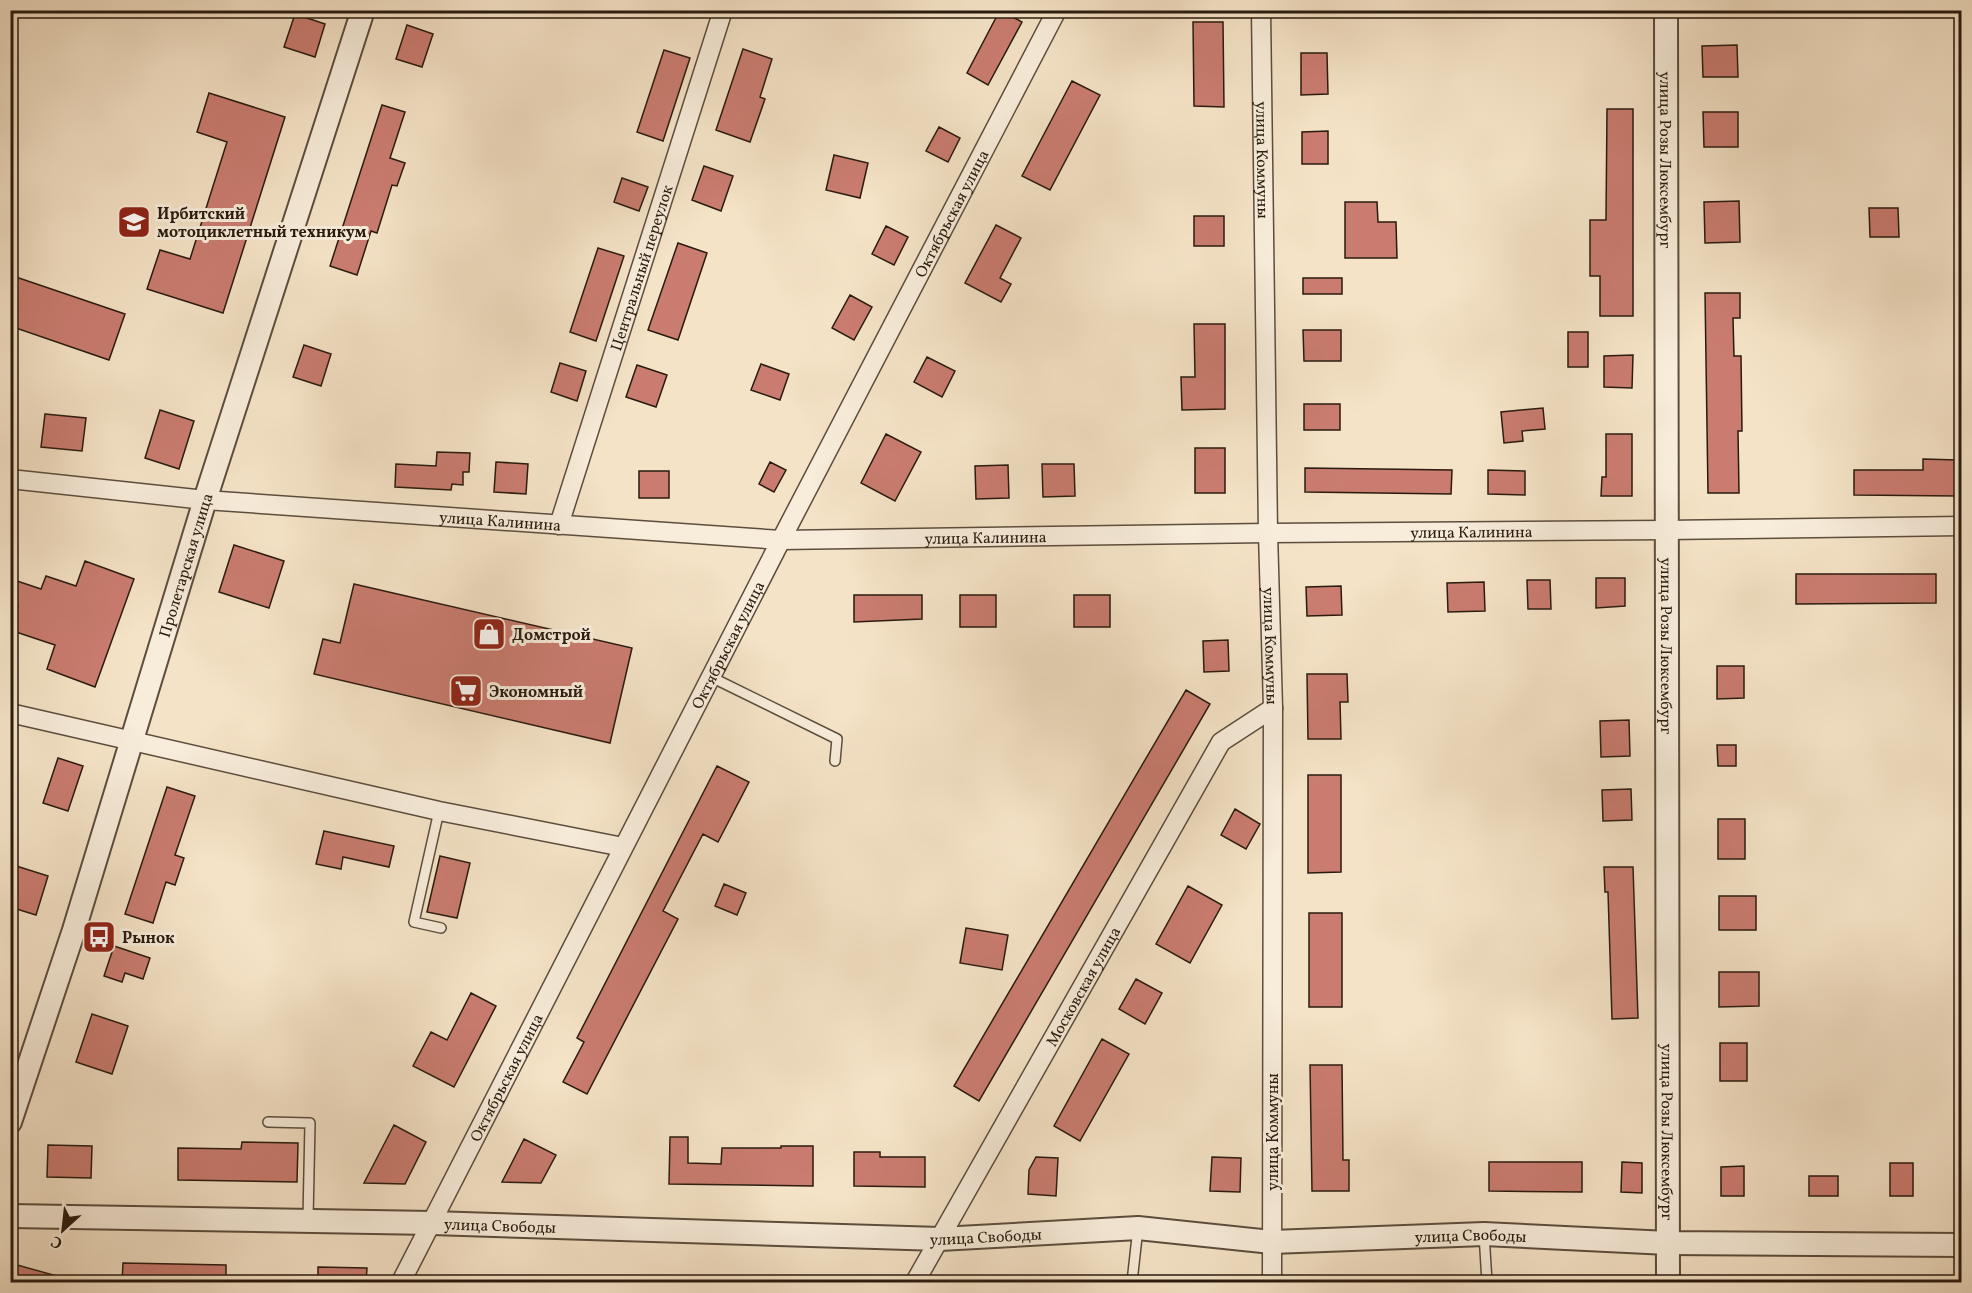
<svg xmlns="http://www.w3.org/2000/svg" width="1972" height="1293" font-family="Vollkorn,serif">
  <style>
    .building { fill: #ca7c70; stroke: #291b0f; stroke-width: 1.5 }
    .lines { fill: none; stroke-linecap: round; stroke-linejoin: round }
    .service-casing { stroke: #5c4d3d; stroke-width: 12 }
    .minor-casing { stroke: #5c4d3d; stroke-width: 21 }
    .tertiary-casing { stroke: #5c4d3d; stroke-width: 26 }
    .service { stroke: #f8eddb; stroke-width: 9 }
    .minor { stroke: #f8eddb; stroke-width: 18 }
    .tertiary { stroke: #f8eddb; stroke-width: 22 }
    .labels { text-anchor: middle; stroke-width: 6; stroke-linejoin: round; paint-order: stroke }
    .street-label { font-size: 16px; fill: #291b0f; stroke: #f8eddb }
    .poi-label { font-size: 16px; font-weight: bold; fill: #291b0f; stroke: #f8eddb; text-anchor: start }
  </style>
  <rect width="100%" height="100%" fill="#f5e3c7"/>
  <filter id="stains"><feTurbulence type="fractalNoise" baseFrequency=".00333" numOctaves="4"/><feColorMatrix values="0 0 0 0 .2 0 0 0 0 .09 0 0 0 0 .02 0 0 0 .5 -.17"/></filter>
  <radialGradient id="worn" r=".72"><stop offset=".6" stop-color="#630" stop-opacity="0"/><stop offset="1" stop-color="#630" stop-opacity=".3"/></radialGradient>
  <path class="building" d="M1000,10L1022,22L988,85L967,73Z
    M295,14L325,24L315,57L284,47Z
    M1193,22H1223L1224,107L1194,106Z
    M407,25L433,34L422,67L396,59Z
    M1737,45L1738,77H1703L1702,46Z
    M743,49L772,59L760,97L765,99L750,142L716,130Z
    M664,50L690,58L663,141L637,132Z
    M1301,53H1327L1328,94L1301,95Z
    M1072,81L1100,95L1050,190L1022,176Z
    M209,93L285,117L223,313L147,289L160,250L190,259L227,142L197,132Z
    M382,105L405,112L390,158L405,163L397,186L392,185L377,233L371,231L357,275L330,266Z
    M1607,109H1633V316H1600V276H1590V220H1606Z
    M1703,112H1738V147H1704Z
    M939,127L960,138L948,162L926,151Z
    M1328,131V164H1302V132Z
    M834,155L868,163L860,198L826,190Z
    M704,166L733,176L721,211L692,200Z
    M622,178L648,187L639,211L614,202Z
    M1739,201L1740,242L1705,243L1704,202Z
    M1345,202H1377L1378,222H1396L1397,258H1345Z
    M1869,208H1898L1899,237H1870Z
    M1194,216H1224V246H1194Z
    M996,225L1021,238L1000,278L1011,284L1001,302L965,283Z
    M886,226L908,237L894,265L872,254Z
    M678,243L707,253L678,340L648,330Z
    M598,248L624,256L596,341L570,332Z
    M10,275L125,314L109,360L10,326Z
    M1303,278H1342V294H1303Z
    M1705,293H1740V318H1733L1734,356H1741L1742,431H1738L1739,493H1708Z
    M850,295L872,307L854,340L832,328Z
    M1194,324H1225V409L1182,410L1181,377H1195Z
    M1303,330H1341V361H1304Z
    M1568,332H1588V367H1568Z
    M304,345L331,354L321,386L293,377Z
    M1633,355L1632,388L1604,387V356Z
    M927,357L955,371L942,397L914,382Z
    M560,363L586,371L577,401L551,392Z
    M761,364L789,374L780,400L751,390Z
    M637,365L667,375L656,407L626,397Z
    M1304,404H1340V430H1304Z
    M1543,408L1545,429L1522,431L1523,441L1504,443L1501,412Z
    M160,410L194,421L179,469L145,458Z
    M45,414L86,418L82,451L41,447Z
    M886,434L921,452L895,501L861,483Z
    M1606,434H1632V496H1601L1602,477H1606Z
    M1195,448H1225V493H1195Z
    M437,452L470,453L469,472H463V485L452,484L451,490L395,487L396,464L436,466Z
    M1923,459L1957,460V496L1854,495V470H1923Z
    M496,462L528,464L526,494L494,492Z
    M770,462L786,470L774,492L759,484Z
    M1042,464H1074L1075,496L1043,497Z
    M1008,465L1009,498L976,499L975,466Z
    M1305,468L1452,470L1451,494L1305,492Z
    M1488,470L1525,471V495L1488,494Z
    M639,471H669V498H639Z
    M234,545L284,561L269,608L219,592Z
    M85,561L134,579L95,687L47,669L55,645L10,630L18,606L10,603V600L17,581L41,589L46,576L76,586Z
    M1796,574H1936V603L1796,604Z
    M1596,578H1625V606L1596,608Z
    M1527,580H1550L1551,609H1528Z
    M1484,582L1485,611L1448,612L1447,583Z
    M354,584L632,648L610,743L314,674L323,639L340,643Z
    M1341,586L1342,615L1307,616L1306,587Z
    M854,595H922V619L854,622Z
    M960,595H996V627H960Z
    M1074,595H1110V627H1074Z
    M1228,640L1229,671L1204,672L1203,641Z
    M1717,666H1744V698L1717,699Z
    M1307,674H1347L1348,702H1340L1341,739H1308Z
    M1186,690L1210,704L979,1101L954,1086Z
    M1629,720L1630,756L1601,757L1600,721Z
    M1717,745H1736V766H1718Z
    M58,758L83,766L68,811L43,803Z
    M717,766L749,782L718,842L703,834L663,911L678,919L587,1094L563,1082L584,1042L577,1038Z
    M1308,775H1341V872L1308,873Z
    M167,787L195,796L175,855L184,858L175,885L166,882L153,923L125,914Z
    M1631,789L1632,820L1603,821L1602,790Z
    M1235,809L1260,824L1246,849L1221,835Z
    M1718,819H1745V859H1718Z
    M324,831L394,846L389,867L343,857L341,869L316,864Z
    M440,856L470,863L457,918L427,912Z
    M10,864L48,876L36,915L10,907Z
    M1604,867H1633L1638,1018L1612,1019L1608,892H1605Z
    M724,884L746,893L737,915L715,906Z
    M1188,886L1222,905L1190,963L1156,944Z
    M1719,896H1756V930H1719Z
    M1309,913H1342V1007H1309Z
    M966,928L1008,935L1002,970L960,963Z
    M114,946L150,958L143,979L125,973L122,982L104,976Z
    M1719,972H1759V1006L1719,1007Z
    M1136,979L1162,993L1145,1024L1119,1009Z
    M471,993L496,1006L454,1087L413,1066L431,1032L447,1040Z
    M92,1014L128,1026L112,1074L76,1062Z
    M1102,1039L1129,1054L1080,1141L1054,1126Z
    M1720,1043H1747V1081H1720Z
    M1310,1065H1342L1343,1160H1349V1191H1312Z
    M394,1125L426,1142L405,1184L364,1183Z
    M670,1137H688V1163L721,1164L722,1148H781V1146H813V1186L669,1184Z
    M524,1139L556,1155L541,1183L502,1182Z
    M242,1142L298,1143L297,1182L178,1180V1148L241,1149Z
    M48,1145L92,1146L91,1178L47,1177Z
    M854,1152H880V1157H925V1187L854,1186Z
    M1036,1157L1058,1158L1056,1196L1028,1194L1029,1170Z
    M1212,1157L1241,1158L1240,1192L1210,1191Z
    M1489,1162H1582V1192L1489,1191Z
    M1622,1162L1642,1163V1193L1621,1192Z
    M1890,1163H1913V1196H1890Z
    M1744,1166V1196H1721V1167Z
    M1809,1176H1838V1196H1809Z
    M10,1263L64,1278V1282H10Z
    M123,1263L226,1265V1282H122Z
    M318,1267L367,1268L366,1282H318Z"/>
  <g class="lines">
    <defs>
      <path id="service" d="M711,677L837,739L835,761
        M439,811L414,922L441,928
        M268,1122L310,1123L308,1219
        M1484,1234L1487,1282
        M1132,1282L1138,1228"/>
      <g id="minor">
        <path id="s1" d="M1261,10L1268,533L1273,708L1272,1282"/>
        <path id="s2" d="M10,479L205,500L781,540L1268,533L1666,530L1962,526"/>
        <path id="s3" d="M559,525L723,10"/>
        <path d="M10,713L439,811L623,847"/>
        <path id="s4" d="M401,1282L781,540L1057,10"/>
        <path id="s5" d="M915,1282L1221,742L1273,708"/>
      </g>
      <g id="tertiary">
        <path id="s6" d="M1666,10L1668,1282"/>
        <path id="s7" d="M10,1122L74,930L205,500L363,10"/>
        <path id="s8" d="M10,1216L432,1223L940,1239L1138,1228L1272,1242L1484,1234L1668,1243L1962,1245"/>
      </g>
    </defs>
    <use href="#service" class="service-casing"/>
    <use href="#minor" class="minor-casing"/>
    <use href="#tertiary" class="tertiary-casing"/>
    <use href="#service" class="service"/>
    <use href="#minor" class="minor"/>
    <use href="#tertiary" class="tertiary"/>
  </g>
  <defs>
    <symbol id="university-square" viewBox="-11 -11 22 22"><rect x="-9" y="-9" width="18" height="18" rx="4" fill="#8f2418" stroke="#f8eddb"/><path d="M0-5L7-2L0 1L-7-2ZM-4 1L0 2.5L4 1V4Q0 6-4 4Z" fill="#fff"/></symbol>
    <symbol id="shop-square" viewBox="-11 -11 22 22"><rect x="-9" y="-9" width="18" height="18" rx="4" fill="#8f2418" stroke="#f8eddb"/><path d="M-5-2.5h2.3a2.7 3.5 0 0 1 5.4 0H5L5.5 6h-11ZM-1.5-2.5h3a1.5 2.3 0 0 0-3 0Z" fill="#fff"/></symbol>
    <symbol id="supermarket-square" viewBox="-11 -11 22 22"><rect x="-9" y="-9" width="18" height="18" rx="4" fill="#8f2418" stroke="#f8eddb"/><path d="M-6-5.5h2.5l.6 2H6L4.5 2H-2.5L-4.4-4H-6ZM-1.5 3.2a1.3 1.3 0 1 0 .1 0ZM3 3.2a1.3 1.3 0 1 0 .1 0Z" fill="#fff"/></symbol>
    <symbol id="bus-square" viewBox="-11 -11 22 22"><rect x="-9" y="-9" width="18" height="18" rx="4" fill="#8f2418" stroke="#f8eddb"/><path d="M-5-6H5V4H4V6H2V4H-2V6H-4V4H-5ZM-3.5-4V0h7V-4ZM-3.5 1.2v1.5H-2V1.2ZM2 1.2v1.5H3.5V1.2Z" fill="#fff"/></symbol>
  </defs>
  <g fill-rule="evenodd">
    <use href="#university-square" x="115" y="203" width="38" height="38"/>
    <use href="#shop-square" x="470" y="615" width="38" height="38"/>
    <use href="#supermarket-square" x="447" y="672" width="38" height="38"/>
    <use href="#bus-square" x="80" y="918" width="38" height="38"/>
  </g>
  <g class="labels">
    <g class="street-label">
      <text dy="6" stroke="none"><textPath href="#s1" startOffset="150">улица Коммуны</textPath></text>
      <text dy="6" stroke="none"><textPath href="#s6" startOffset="150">улица Розы Люксембург</textPath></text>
      <text dy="6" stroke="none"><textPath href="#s4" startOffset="1202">Октябрьская улица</textPath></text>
      <text dy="6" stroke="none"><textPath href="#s3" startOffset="270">Центральный переулок</textPath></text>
      <text dy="6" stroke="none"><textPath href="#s2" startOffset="492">улица Калинина</textPath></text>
      <text dy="6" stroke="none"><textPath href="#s2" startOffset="1464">улица Калинина</textPath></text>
      <text dy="6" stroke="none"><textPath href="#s2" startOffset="978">улица Калинина</textPath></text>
      <text dy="6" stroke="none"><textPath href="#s7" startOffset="584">Пролетарская улица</textPath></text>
      <text dy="6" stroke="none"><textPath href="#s4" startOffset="716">Октябрьская улица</textPath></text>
      <text dy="6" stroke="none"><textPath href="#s1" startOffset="636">улица Коммуны</textPath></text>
      <text dy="6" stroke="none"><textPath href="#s6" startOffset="636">улица Розы Люксембург</textPath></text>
      <text dy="6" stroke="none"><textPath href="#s5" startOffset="340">Московская улица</textPath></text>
      <text dy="6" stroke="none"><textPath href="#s4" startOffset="230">Октябрьская улица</textPath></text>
      <text transform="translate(1272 1132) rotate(-90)" y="6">улица Коммуны</text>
      <text dy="6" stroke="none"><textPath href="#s6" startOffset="1122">улица Розы Люксембург</textPath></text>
      <text dy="6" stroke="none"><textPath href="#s8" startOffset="490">улица Свободы</textPath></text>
      <text dy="6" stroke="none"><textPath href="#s8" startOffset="976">улица Свободы</textPath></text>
      <text dy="6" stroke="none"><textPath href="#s8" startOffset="1462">улица Свободы</textPath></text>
    </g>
    <g class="poi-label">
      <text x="157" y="219">Ирбитский<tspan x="157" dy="18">мотоциклетный техникум</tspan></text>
      <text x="512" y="640">Домстрой</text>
      <text x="489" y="697">Экономный</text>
      <text x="122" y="943">Рынок</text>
    </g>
  </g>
  <rect width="1972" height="1293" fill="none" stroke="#f5e3c7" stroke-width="36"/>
  <rect x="12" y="12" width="1948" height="1269" fill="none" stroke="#291b0f" stroke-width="3"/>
  <rect x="18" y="18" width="1936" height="1257" fill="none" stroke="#291b0f" stroke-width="1.5"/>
  <g transform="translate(63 1230) rotate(207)" stroke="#f8eddb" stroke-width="4.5" paint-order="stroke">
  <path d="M0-4.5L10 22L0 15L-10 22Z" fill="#291b0f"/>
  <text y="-9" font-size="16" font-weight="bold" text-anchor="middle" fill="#291b0f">С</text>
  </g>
  <rect width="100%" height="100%" filter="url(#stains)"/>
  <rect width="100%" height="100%" fill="url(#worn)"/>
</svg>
